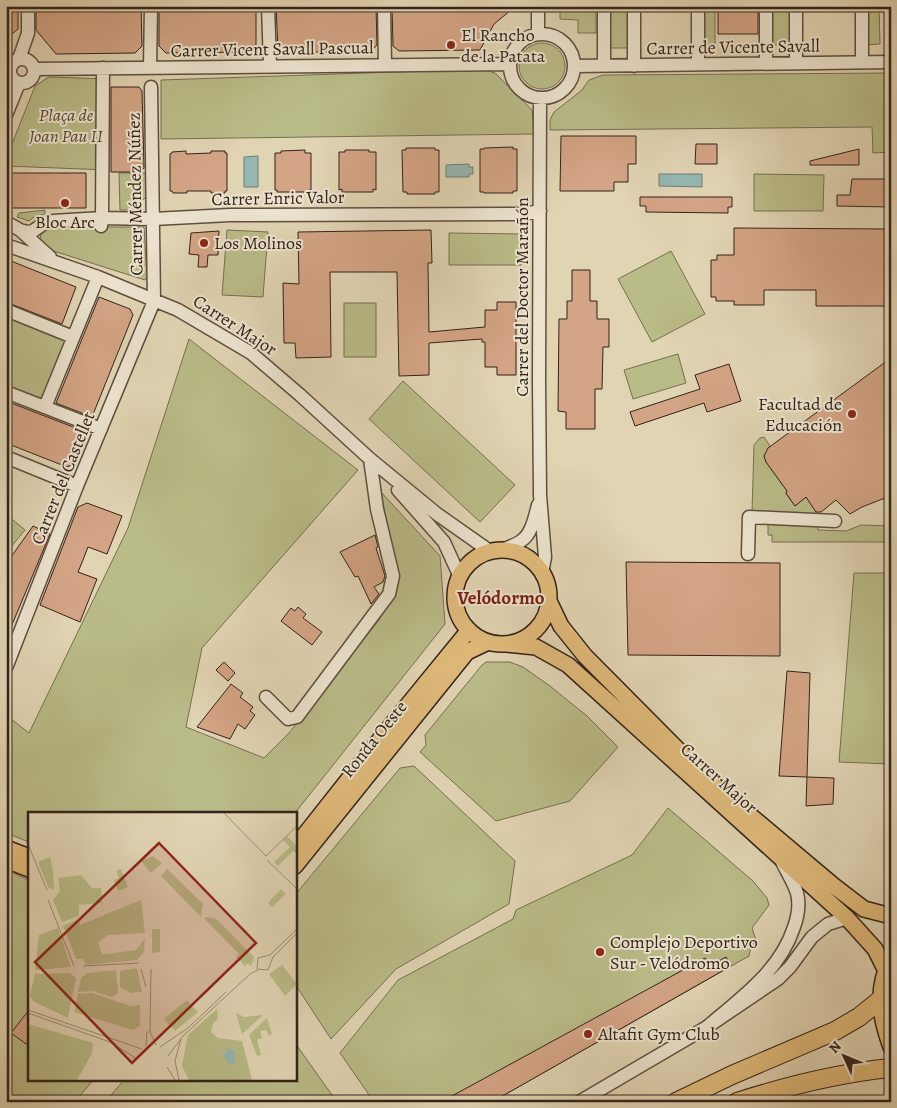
<svg xmlns="http://www.w3.org/2000/svg" width="897" height="1108" font-family="Alegreya,serif">
  <style>
    .green { fill: #b9bb88; stroke: #766f51 }
    .water { fill: #95b7b2; stroke: #6e7c75 }
    .building { fill: #d3a485; stroke: #33231a }
    .lines { fill: none; stroke-linecap: round; stroke-linejoin: round }
    .minor-casing { stroke: #5e4f40; stroke-width: 15 }
    .major-casing { stroke: #33231a; stroke-width: 18 }
    .highway-casing { stroke: #33231a; stroke-width: 20 }
    .minor { stroke: #ece3ce; stroke-width: 12 }
    .major { stroke: #e0ba7a; stroke-width: 15 }
    .highway { stroke: #e0ba7a; stroke-width: 18 }
    .poi-dot { fill: #8f2418; stroke: #ece3ce; stroke-width: 2 }
    .labels { text-anchor: middle; stroke-width: 4; stroke-linejoin: round; paint-order: stroke }
    .poi-label { font-size: 18px; fill: #33231a; stroke: #ece3ce; text-anchor: start }
    .street-label { font-size: 18px; fill: #33231a; stroke: #ece3ce }
    .park-label { font-size: 18px; font-style: italic; fill: #544936; stroke: #ece3ce }
    .neighbourhood-label { font-size: 19px; font-weight: bold; fill: #7a1f14; stroke: #ece3ce }
    .inset-road { fill: none; stroke: #9b8d76; stroke-width: 1 }
    .view { fill: #8f2418; fill-opacity: 0.15; stroke: #8f2418; stroke-width: 2.5 }
    .inset-edge { fill: none; stroke: #33231a; stroke-width: 2.5 }
  </style>
  <rect width="100%" height="100%" fill="#e1d4b3"/>
  <filter id="stains"><feTurbulence type="fractalNoise" baseFrequency=".004" numOctaves="4"/><feColorMatrix values="0 0 0 0 .2 0 0 0 0 .09 0 0 0 0 .02 0 0 0 .5 -.17"/></filter>
  <radialGradient id="worn" r=".72"><stop offset=".6" stop-color="#630" stop-opacity="0"/><stop offset="1" stop-color="#630" stop-opacity=".3"/></radialGradient>
  <path class="green" d="M607,6H629V48H607Z
    M700,6H715V47L700,48Z
    M769,6H792V45H769Z
    M865,6H879L880,44L865,45Z
    M560,10H596V33H578V20L560,19Z
    M519 66a23 23 0 1 1 46 0a23 23 0 1 1-46 0Z
    M483,69L495,73L532,110L534,134L161,139V80Z
    M891,73V152L873,153L872,127L550,130V120L554,112L582,90L589,80L603,75Z
    M49,77L109,79L108,170L6,166V159L35,86Z
    M119,173H146V197L133,210H120Z
    M754,174L824,175L823,211H754Z
    M45,210V214L34,217L29,221L17,217L19,213Z
    M49,227H144L147,277L145,280L44,248L40,240L41,232Z
    M227,230L268,232L263,297L222,295Z
    M449,233L522,234L521,265H449Z
    M671,251L705,314L652,342L618,279Z
    M344,303H376V357H344Z
    M6,313L70,338L43,403L6,388Z
    M189,339L358,470L202,648L186,727L264,758L289,733L379,620L398,583L381,492L440,556L445,624L295,813H29V842L6,833V715L29,733L128,528Z
    M678,354L686,383L633,399L624,370Z
    M403,381L515,485L480,522L369,419Z
    M764,437L770,446L764,456L766,462L787,491L786,494L795,506L806,497L818,515L752,513L754,445L760,438Z
    M6,514L25,530L6,553Z
    M768,524L818,525V530L846,531L861,525L891,526V542H772V535H768Z
    M854,573H891V764L839,762Z
    M486,662H510L523,667L550,686L587,716L618,747L570,801L496,821L420,752L426,745L425,735L482,665Z
    M414,766L515,861L509,904L396,969L331,1039L295,984V895L400,768Z
    M668,808L753,881L767,898L769,905L752,928L756,940L751,947L749,956L492,1102H374L340,1053L398,980L513,919L516,910L632,855Z
    M6,870L29,880V1079H94L75,1102H6Z
    M295,1043L337,1102H105L125,1079H295Z"/>
  <path class="water" d="M258,156V187H244V157Z
    M469,164V167H473V174H469V177H446V165Z
    M659,174H702V187L659,186Z"/>
  <path class="building" d="M6,6H18V29L6,39Z
    M36,6H141L142,46L135,53L56,54L36,30Z
    M159,6H256V46L251,52L166,53L159,46Z
    M276,6H376L377,45L371,51L280,53L278,50Z
    M392,6H516L494,24L480,50L399,51L393,46Z
    M718,6H758V34H718Z
    M111,87H139L142,91L144,168L140,172H111Z
    M561,136H636V164H628V182H614V191H560Z
    M696,144H717V164H695Z
    M513,147V149H517V191H513V193H484V192H480V149H484V148Z
    M406,148H435V150H439V192H435V194H407V192H403L402,150H406Z
    M859,149V165H810V161Z
    M305,150V153H311V190H309V192H277V190H275V153H281V151Z
    M345,150H369V152H376V190L373,189V192H342V189L339,190V152H345Z
    M186,151V154L211,153V151H225V153H227V191H225V193H211V191H187V193H173L172,191H170V154L172,153V152Z
    M6,173H86V208H6Z
    M852,179H891V207L837,206V195H850Z
    M640,197H732V207H728V213L646,212V206H640Z
    M734,228L888,229V306H816V290H764V305H734V301H716V297H711V260H717V255H734Z
    M431,230L432,263H428L429,332L485,327V310H497V302H516V375H497V367H485V342H482V339L429,343V375L399,376L397,272H330L331,357L296,358L295,343H284L283,283L299,284L298,232Z
    M219,231L218,255H208L207,267H198L199,255L189,254L191,233Z
    M6,259L76,287L62,324L6,302Z
    M572,270H590V301H597V319H609V347H603L602,389H595V429H566V412L558,411L559,319H567V301H572Z
    M99,297L130,309L133,315L92,417L56,403Z
    M891,358L890,492L885,498L862,507L850,514L836,500L821,512H816L806,497L795,506L786,493L787,491L766,462L764,456L768,448Z
    M729,364L741,401L707,412L704,403L635,426L630,412L700,389L695,375Z
    M6,401L86,432L74,464L67,467L6,443Z
    M87,503L122,516L107,554L88,547L83,560L78,572L97,579L80,622L40,605L78,507Z
    M33,526L50,534L6,639V564Z
    M375,535L378,547L376,548L385,576L383,582L374,587L379,594L371,604L358,576L355,577L340,552Z
    M626,562L780,563V656L628,655Z
    M298,607L306,614L303,618L322,632L312,645L281,621L291,608L295,611Z
    M224,662L235,673L228,681L216,670Z
    M787,671L810,673L807,777L779,776Z
    M231,684L243,693L240,697L253,707L250,711L255,715L245,729L238,724L230,739L197,727Z
    M807,777L834,778L833,804L806,806Z
    M726,957L731,966L492,1102H441L705,958L710,966Z
    M29,1010V1046L11,1033Z"/>
  <g class="lines">
    <defs>
      <path id="minor" d="M268,6L270,66
        M384,6L385,65
        M538,6V34
        M604,6V66
        M634,6V66
        M698,6V64
        M862,6V62
        M510 66a32 32 0 1 1 64 0a32 32 0 1 1-64 0Z
        M10 71a12 12 0 1 1 24 0a12 12 0 1 1-24 0Z
        M19,59L28,33V6
        M766,62V6
        M796,63V6
        M575,66L891,62
        M150,68L151,6
        M35,69L510,64
        M540,98L539,381L540,495L545,557L542,573
        M6,115L19,83
        M6,222L20,230L50,257
        M101,226L102,218L103,68
        M20,230L28,232L33,231L43,224L53,221L102,218L153,219L230,215L524,214L540,211
        M6,245L98,277L178,310L251,353L300,395L370,459L437,514L491,552
        M6,310L73,337
        M6,392L101,429
        M45,407L98,277
        M6,457L77,486
        M398,490L444,542L460,577
        M503,550C508,547 516,545 521,541C532,534 535,516 538,505
        M748,554L749,517L835,521
        M6,668L77,486L154,301L151,87
        M266,697L288,719L297,717L389,594L393,576L377,509L370,459
        M782,862C787,872 794,883 797,893C800,905 798,916 794,927C780,971 741,998 707,1027L778,979L790,967L812,937L828,924L847,918
        M579,1102L707,1027"/>
      <path id="major" d="M455 597a47 47 0 1 1 94 0a47 47 0 1 1-94 0Z
        M549,601L561,626L585,656L707,779L834,886L864,909L891,916
        M506,644L536,647L568,665L847,918L875,949L885,969
        M295,847L389,728L469,630
        M6,848L29,857
        M6,860L29,869
        M295,866L467,652L488,642
        M891,957C876,989 879,1015 891,1047"/>
      <path id="highway" d="M676,1102L732,1075L835,1031L859,1017L880,1000
        M737,1102C787,1086 838,1073 891,1068"/>
    </defs>
    <use href="#minor" class="minor-casing"/>
    <use href="#major" class="major-casing"/>
    <use href="#highway" class="highway-casing"/>
    <use href="#minor" class="minor"/>
    <use href="#major" class="major"/>
    <use href="#highway" class="highway"/>
  </g>
  <g class="poi-dot">
    <circle cx="451" cy="45" r="5"/>
    <circle cx="65" cy="203" r="5"/>
    <circle cx="204" cy="243" r="5"/>
    <circle cx="852" cy="414" r="5"/>
    <circle cx="600" cy="952" r="5"/>
    <circle cx="588" cy="1034" r="5"/>
  </g>
  <g class="labels">
    <g class="poi-label">
      <text x="461" y="41">El Rancho<tspan x="461" dy="21">de la Patata</tspan></text>
      <text x="65" y="228" text-anchor="middle">Bloc Arc</text>
      <text x="214" y="249">Los Molinos</text>
      <text x="842" y="410" text-anchor="end">Facultad de<tspan x="842" dy="21">Educación</tspan></text>
      <text x="610" y="948">Complejo Deportivo<tspan x="610" dy="21">Sur - Velódromo</tspan></text>
      <text x="598" y="1040">Altafit Gym Club</text>
    </g>
    <g class="street-label">
      <text transform="translate(733 47) rotate(-1)" y="6">Carrer de Vicente Savall</text>
      <text transform="translate(272 49) rotate(-1)" y="6">Carrer Vicent Savall Pascual</text>
      <text transform="translate(135 194) rotate(-91)" y="6">Carrer Méndez Núñez</text>
      <text transform="translate(278 198) rotate(-1)" y="6">Carrer Enric Valor</text>
      <text transform="translate(522 297) rotate(-90)" y="6">Carrer del Doctor Marañón</text>
      <text transform="translate(235 325) rotate(33)" y="6">Carrer Major</text>
      <text transform="translate(63 478) rotate(-68)" y="6">Carrer del Castellet</text>
      <text transform="translate(374 739) rotate(-51)" y="6">Ronda Oeste</text>
      <text transform="translate(719 778) rotate(42)" y="6">Carrer Major</text>
    </g>
    <g class="park-label">
      <text x="66" y="121">Plaça de<tspan x="66" dy="21">Joan Pau II</tspan></text>
    </g>
    <g class="neighbourhood-label">
      <text x="501" y="604">Velódormo</text>
    </g>
  </g>
  <g transform="translate(28 812)">
    <rect width="269" height="269" fill="#e1d4b3"/>
    <path d="M259,24L269,34V42L265,39L250,54L246,50L262,35L255,28ZM125,44L134,51L123,61L113,49ZM22,45L25,58L26,78L20,75L10,50ZM93,57L100,75L90,79L86,68L91,66L88,59ZM139,57L175,92L173,105L133,64ZM53,63L64,76H73L74,91L51,93V104L34,110L25,88L32,79L30,66ZM253,77L258,82L244,95L240,91ZM113,88L117,121L80,123L70,130L74,142H80L108,138L117,126L116,140L109,148L58,153L55,147H48L35,114L51,107L52,113ZM178,105L187,106L226,145L223,154L220,151L217,154L208,145L211,142L176,106ZM30,116L43,155L7,158L11,123ZM124,117H132V140L124,141ZM254,153L269,172L257,184L241,162ZM109,156L114,180L103,181L92,175V159ZM88,158L90,181L84,185L65,179L50,180L53,166L59,161ZM42,161L48,166L40,206L5,189L2,184L7,162ZM64,181L103,194L112,193V214L105,218L46,200L50,182ZM159,188L170,200L147,219L136,207ZM189,197L190,207L185,211L183,220L190,226L214,229L224,268H161L154,254L160,223ZM208,201L216,205L235,203L214,222ZM239,206L244,222L241,224L238,218L232,219L234,226L229,228L233,243L229,244L221,223ZM0,212L65,231L64,241L49,268H0Z" fill="#b9bb88"/>
    <path d="M199,235L208,240L205,244L209,251L201,252L194,242L199,241Z" fill="#95b7b2"/>
    <path class="inset-road" d="M195,0L238,44L269,14M0,32L19,78M239,48L269,77M20,88L46,154M269,117L242,143L230,146L229,157L240,158L245,145L269,121M55,154L111,151M113,157L118,175M123,157L122,220L128,233M0,198L114,237M0,201L82,230L109,247M118,234L119,219M132,235L160,216L198,180M140,244L155,224L222,162L230,158M139,255L147,268M151,268L147,249L153,227"/>
    <path class="view" d="M131,31L228,131L104,251L7,150Z"/>
    <rect width="269" height="269" class="inset-edge"/>
  </g>
  <rect width="897" height="1108" fill="none" stroke="#e1d4b3" stroke-width="25"/>
  <rect x="8" y="8" width="882" height="1093" fill="none" stroke="#33231a" stroke-width="2.5"/>
  <rect x="12" y="12" width="872" height="1083" fill="none" stroke="#33231a"/>
  <g transform="translate(844 1056) rotate(314)" stroke="#ece3ce" stroke-width="4" paint-order="stroke">
  <path d="M0-4L9 19L0 12L-9 19Z" fill="#33231a"/>
  <text y="-8" font-size="14" font-weight="bold" text-anchor="middle" fill="#33231a">N</text>
  </g>
  <rect width="100%" height="100%" filter="url(#stains)"/>
  <rect width="100%" height="100%" fill="url(#worn)"/>
</svg>
